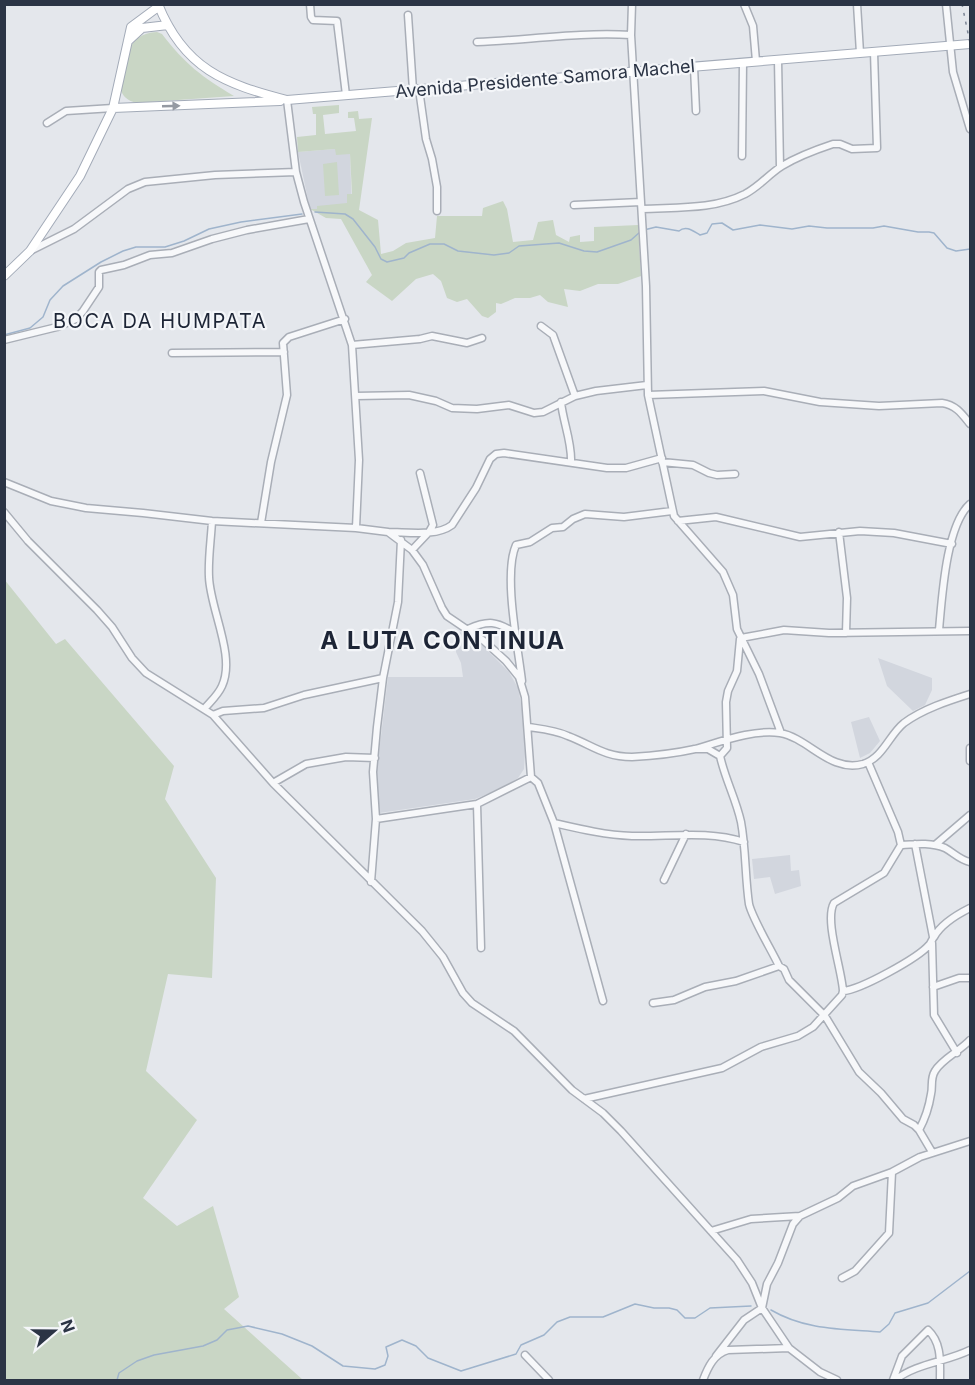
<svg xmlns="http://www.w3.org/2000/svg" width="975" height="1385" font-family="Inter,sans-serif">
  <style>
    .built { fill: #d2d6de }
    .green { fill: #c9d6c5 }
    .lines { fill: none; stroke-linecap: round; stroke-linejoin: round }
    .stream { stroke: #9fb4cc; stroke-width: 1.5 }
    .minor-casing { stroke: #a9aeb7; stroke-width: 9 }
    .major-casing { stroke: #a3abb8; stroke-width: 10 }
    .minor { stroke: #f7f8fa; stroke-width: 6 }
    .major { stroke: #fff; stroke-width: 8 }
    .rail { stroke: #7d8696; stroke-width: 1.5; stroke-dasharray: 3 6; stroke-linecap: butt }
    .oneway { fill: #959aa2 }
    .labels { text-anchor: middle; stroke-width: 4.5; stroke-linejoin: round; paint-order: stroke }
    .street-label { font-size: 18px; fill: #2b3445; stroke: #f4f6f9 }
    .neighbourhood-label { font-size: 20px; letter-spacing: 1.5px; fill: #1d2536; stroke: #f4f6f9 }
    .district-label { font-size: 24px; font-weight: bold; letter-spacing: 1.5px; fill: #1d2536; stroke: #f4f6f9 }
  </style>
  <rect width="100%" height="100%" fill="#e4e7ec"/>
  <path class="built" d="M347,148L350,154L352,210L310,209L298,152Z
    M464,632L480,643L509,672L518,688L522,709L525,754L524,769L518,778L502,788L475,799L379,813L377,770L388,677H463L461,663L456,652V633Z
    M878,658L932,678V690L925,705L913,711L887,686Z
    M869,717L880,741L870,753L860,758L851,722Z
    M790,855L791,871L799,870L801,886L775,894L770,877L754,879L752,859Z"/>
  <path class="green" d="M157,32L162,34C185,64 202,77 234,96L136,103C127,100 123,97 120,88C126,63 125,33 157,32Z
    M339,105V113L323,115L325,134L356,131L354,118H348V112L358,111L359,119L372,118L359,210L378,220L381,254L393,251L406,243L435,238L437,216H482L483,208L503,201L507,209L513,242L533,240L538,222L553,220L556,235L569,242L570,237L580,235V242L594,241V227L638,225L641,276L618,284H598L580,291L564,289L568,307L548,302L540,295L530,298H515L501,304L496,303V312L488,318L482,316L467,299L457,302L447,298L441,281L433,274L416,279L392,301L366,282L372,275L341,219L326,218L310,209H317V206L347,203V194H352L350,154L336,155L335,149L298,152L297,137L316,135V114H313L312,107Z
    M337,162L339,195L325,196L323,164Z
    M4,579L56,644L65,639L174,766L165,799L216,878L212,978L168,974L146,1071L197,1120L143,1198L177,1226L213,1206L239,1297L224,1309L303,1380H5Z"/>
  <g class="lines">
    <path class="stream" d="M315,212L345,214L353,219L375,247L381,259L387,262L404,258L409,253L430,244H444L458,251L494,255L509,253L519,246L559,243L584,251L597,252L631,240L640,232
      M644,230L656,227L679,231C686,225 693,231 700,235L707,233L712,224L722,223L733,230L760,225L792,229L809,226L827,228H873L884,226L918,232H929L934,233L947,248L956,251L970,249
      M4,335L30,328L43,317L50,300L63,286L101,262L123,251L136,247H165L184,241L209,229L241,222L302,214
      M771,1310C805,1330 841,1329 880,1332L889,1324L895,1313L928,1303L970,1271
      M117,1380L119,1373L137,1361L154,1355L203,1346L217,1340L227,1330L248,1326L282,1334L312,1346L343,1366L375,1369L385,1365L388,1356L386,1347L402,1340L416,1346L428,1358L461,1371L516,1354L521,1345L544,1335L557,1322L570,1317H603L635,1304L654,1308H669L677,1310L685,1318H695L710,1308L751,1306"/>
    <defs>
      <path id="minor" d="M310,4L311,17L313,20L337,21L346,95
        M632,4L631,35L646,286L648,395L674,516L723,572L733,595L737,629L759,674L781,733
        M744,4L753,26L756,61
        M857,4L860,53
        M946,4L953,72L970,129
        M408,15L413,90
        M477,42C528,40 579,32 631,35
        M778,60L780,167
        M694,67L696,111
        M419,89L426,139L432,159L437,187V211
        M287,100L296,172L304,202L352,345L359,460L356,528
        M47,123L66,111L113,108
        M742,156L743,63
        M574,205L641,202
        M642,209C677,207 713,210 745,194C760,186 769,174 782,166C795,158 818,149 833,144H840L852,149L877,148L874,52
        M30,251L74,229L128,189L145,182L215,175L296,172
        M541,326L553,335L575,396
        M4,340L57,327L76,319L83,311L99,287V272L101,270L124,265L150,255L172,253L212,239L247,230L309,219
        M352,345L420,339L432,336L467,343L482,338
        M172,353L284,352
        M648,395L764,391L820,402L879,406L942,403C956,405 962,414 970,424
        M356,396L409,395L436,401L452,408L477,409L509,405L534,413L543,412L575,396L596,391L647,385
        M561,402C563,422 572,442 571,462
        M662,462L693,465L709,473L717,475L735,474
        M4,482L51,501L86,508L143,513L212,521L356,528L388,532L412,550L423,565L442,608L447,616L484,641L506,661L519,677L525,697L531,777L477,804L376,819
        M4,512L28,541L97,610L112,627L132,658L146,673L213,715L273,783L422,931L443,957L463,993L472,1003L514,1031L572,1090L603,1113L621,1131L737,1260L752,1283L762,1308L789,1348L820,1372L837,1380
        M678,521L716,517L800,537L860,531L894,533L952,544
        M261,523L271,462L287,395L283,343L289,337L345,319
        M388,532C407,532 436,537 452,525L476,488L490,459L496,454L504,453L607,468H626L662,458
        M839,532L847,598L846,633
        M412,550L429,532L433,525L420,473
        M468,629C488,620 497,621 515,633
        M939,630C942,598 946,525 970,504
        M741,638L784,630L829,633L970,631
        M522,681C518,647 503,574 516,545L530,542L552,528L563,527L573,519L585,514L624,517L672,511
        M205,708C211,701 218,695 222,686C236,656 210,609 209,577C208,559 211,540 212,521
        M213,715L223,711L264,708L304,695L383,678
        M528,727C542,729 555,730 568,736C592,745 604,757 632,757C650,756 677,753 695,749C720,742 753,729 780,733C809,738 830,773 863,764C883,758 889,735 904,723C923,709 948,701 970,694
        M970,748V761
        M694,749H708L720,756C725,779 736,799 741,822C746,849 745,877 749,904C752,918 772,951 779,966L784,969L789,980L825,1016L859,1072L881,1093L903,1119L914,1125L919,1130L932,1152
        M720,756L727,748L726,702L728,691L737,671L740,639
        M531,777L538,783L554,823L603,1001
        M273,783L306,764L346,757L375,758
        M477,804L481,948
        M554,823C580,829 605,835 632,836C670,837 707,830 744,842
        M915,844L933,937
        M901,845C915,844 931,842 945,848C954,853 960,860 970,862
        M935,845L970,815
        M664,880L686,834
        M371,882L376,819L373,772L377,727L383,678L398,602L401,540
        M932,943L934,1015L957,1053
        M933,987L959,978H970
        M843,991C860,990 918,958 929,945C931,943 932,939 934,937C941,924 958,914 970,908
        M653,1003L674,1000L705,987L736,981L779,966
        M584,1099L722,1068L761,1047L798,1036L813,1027L842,995L843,991C842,970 824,920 834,903L884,873L901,845L898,832L868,762
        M919,1130C925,1119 929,1107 931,1094C933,1086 930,1079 935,1071C942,1059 960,1051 970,1040
        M711,1231L751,1219L800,1216L838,1198L853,1186L892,1172L920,1157L970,1141
        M842,1278L855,1271L889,1233L892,1172
        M525,1355L549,1380
        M716,1356L744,1320L762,1308L767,1284L778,1263L793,1224L800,1216
        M703,1380C708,1367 714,1354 728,1350L789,1348
        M893,1380L902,1356L928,1330C942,1343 940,1362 940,1380
        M895,1380C917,1363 946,1362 970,1350"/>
      <path id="major" d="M158,4C184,69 225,84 287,100L970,44
        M128,41L142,28L168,25
        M113,108L280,101
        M4,276L30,251L80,176L113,108L131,27L158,7"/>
    </defs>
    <use href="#minor" class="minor-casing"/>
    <use href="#major" class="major-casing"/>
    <use href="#minor" class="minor"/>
    <use href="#major" class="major"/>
    <path class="rail" d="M962,4L970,43"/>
  </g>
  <defs><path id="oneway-solid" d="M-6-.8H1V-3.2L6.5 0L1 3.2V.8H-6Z" transform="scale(1.5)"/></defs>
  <use class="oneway" href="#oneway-solid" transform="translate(171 106) rotate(-2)"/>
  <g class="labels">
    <g class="street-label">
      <text transform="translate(545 79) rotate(-5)" y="6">Avenida Presidente Samora Machel</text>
    </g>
    <g class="neighbourhood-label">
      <text x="160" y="328">BOCA DA HUMPATA</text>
    </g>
    <g class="district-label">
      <text x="443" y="649">A LUTA CONTINUA</text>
    </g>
  </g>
  <rect width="975" height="1385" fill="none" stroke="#2b3445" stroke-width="12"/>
  <g transform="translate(54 1331) rotate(70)" stroke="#f4f6f9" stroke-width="4.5" paint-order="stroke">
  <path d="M0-4.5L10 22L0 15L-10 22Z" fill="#2b3445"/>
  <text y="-9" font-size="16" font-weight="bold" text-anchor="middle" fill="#2b3445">N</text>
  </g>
</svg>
